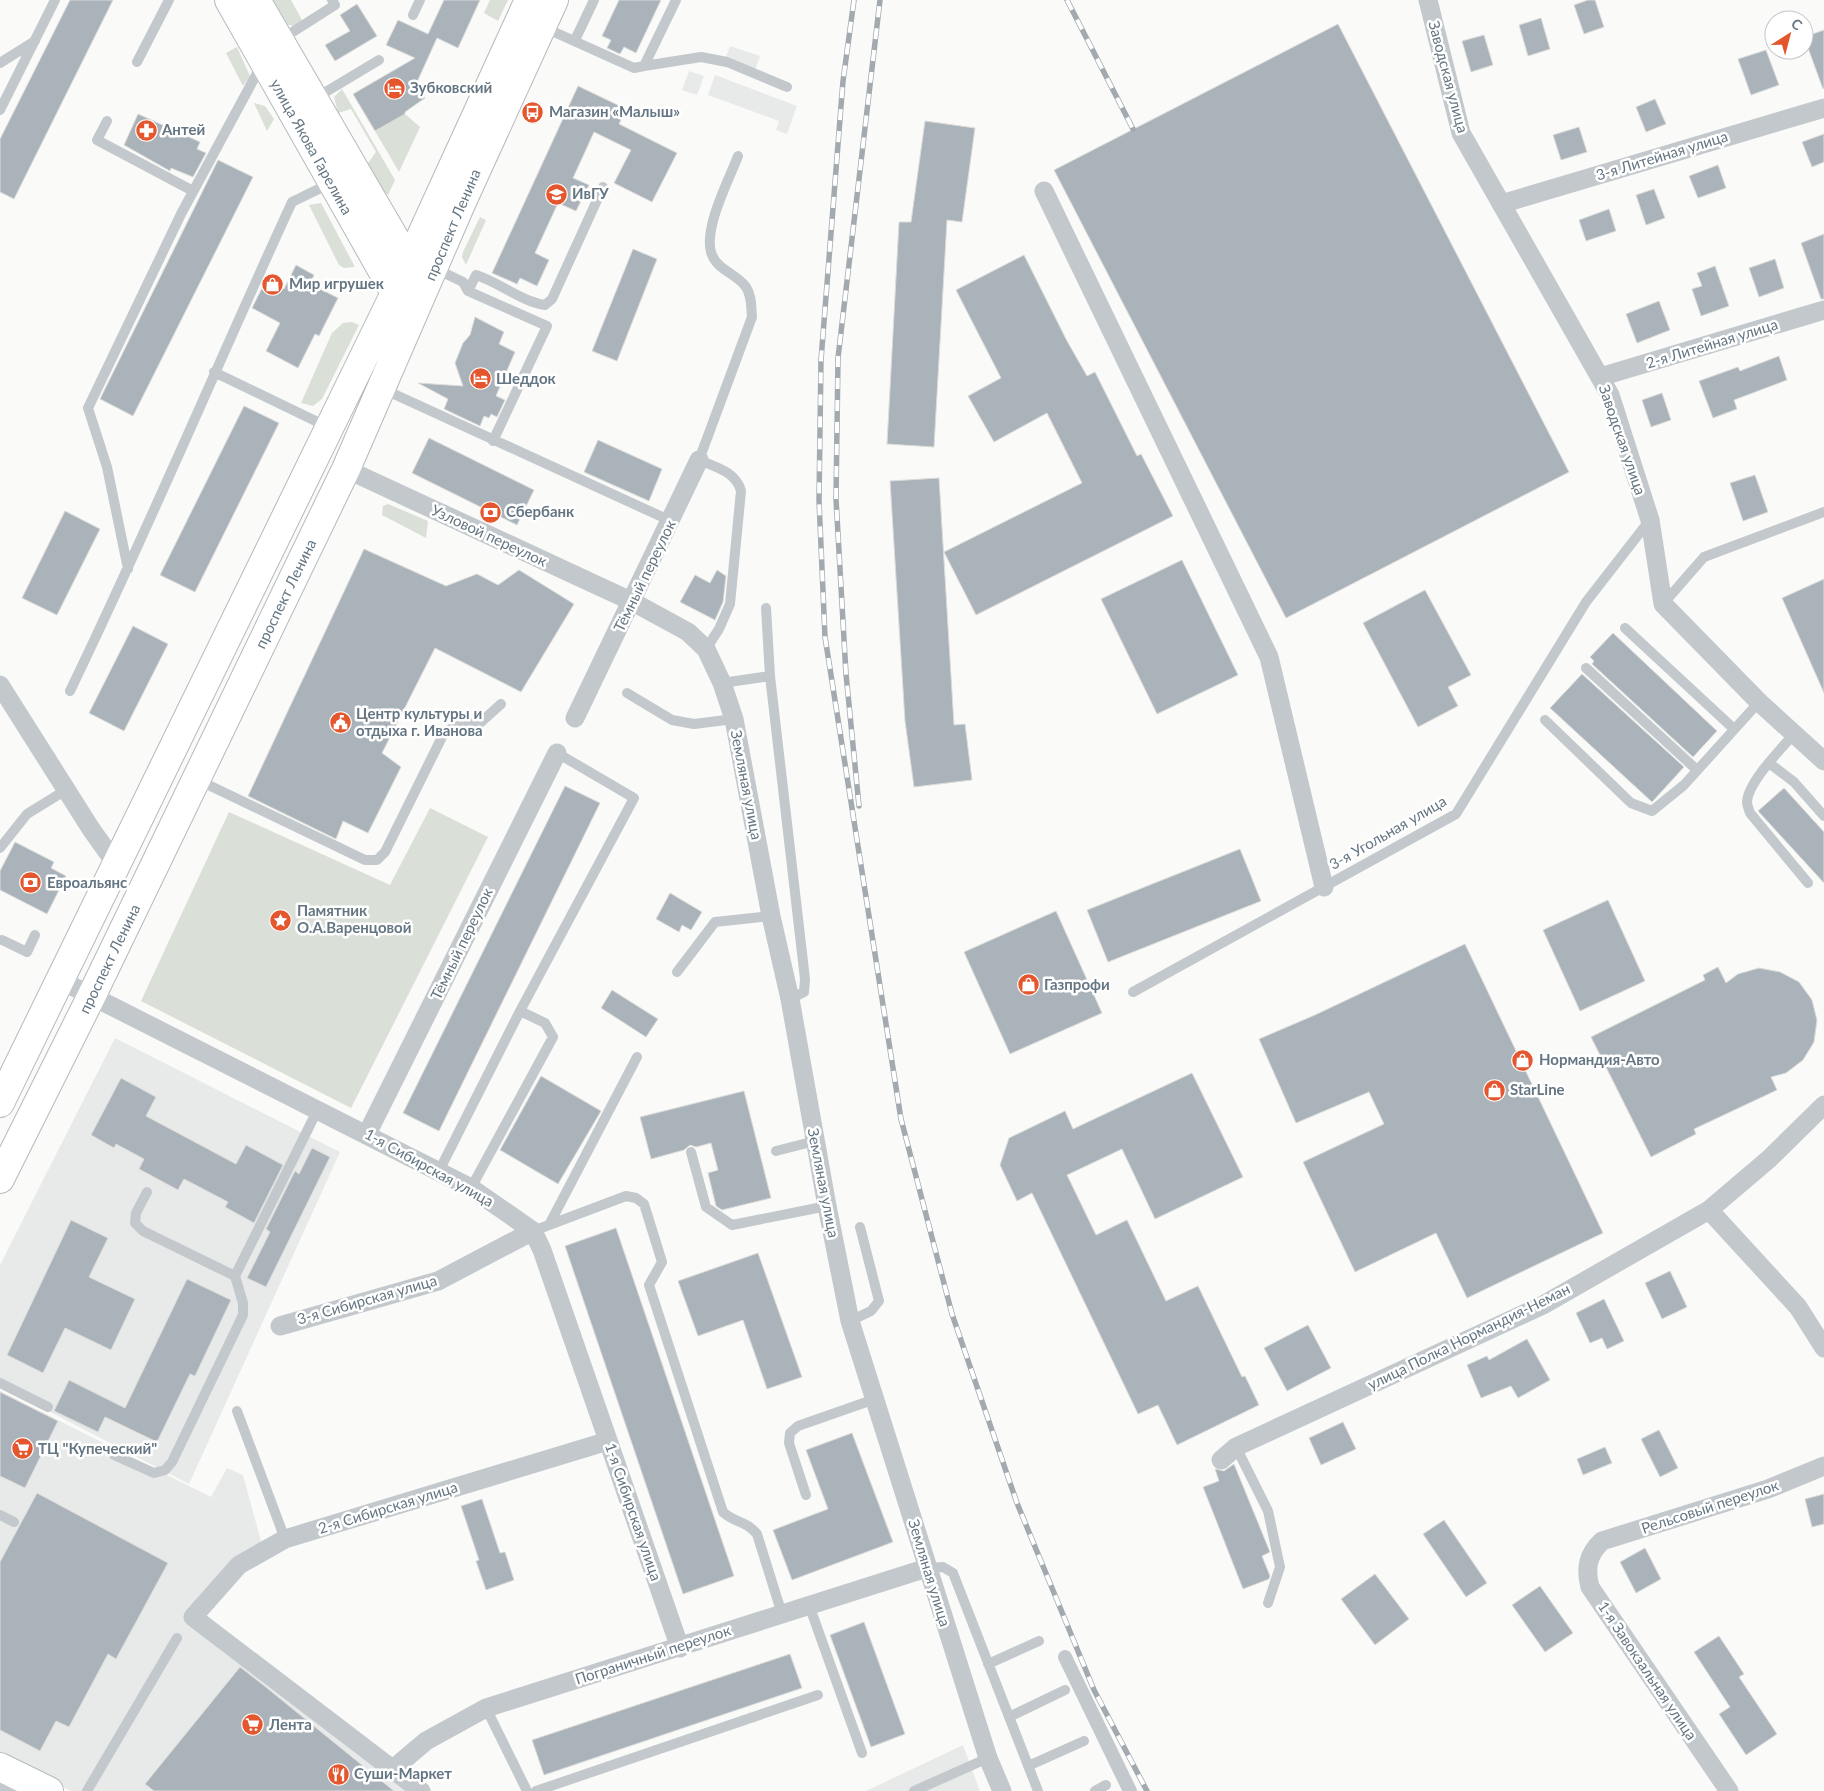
<svg xmlns="http://www.w3.org/2000/svg" width="1824" height="1791" font-family="Lato,sans-serif">
  <style>
    .built { fill: #e8e9e9 }
    .green { fill: #dadfd7 }
    .building { fill: #aab3b9; stroke: #dcdcda }
    .lines { fill: none; stroke-linecap: round; stroke-linejoin: round }
    .secondary-casing { stroke: #b3babf; stroke-width: 30 }
    .primary-casing { stroke: #b5babe; stroke-width: 30 }
    .trunk-casing { stroke: #b4b9bd; stroke-width: 30 }
    .service { stroke: #c3c8cc; stroke-width: 10 }
    .pedestrian { stroke: #c3c8cc; stroke-width: 14 }
    .minor { stroke: #c3c8cc; stroke-width: 19 }
    .secondary { stroke: #fff; stroke-width: 28 }
    .primary { stroke: #fff; stroke-width: 28 }
    .trunk { stroke: #fff; stroke-width: 28 }
    .rail-casing { stroke: #a2aab0; stroke-width: 5.5 }
    .rail { stroke: #fff; stroke-width: 4; stroke-dasharray: 11; stroke-linecap: butt }
    .labels { text-anchor: middle; stroke-width: 5; stroke-linejoin: round; paint-order: stroke }
    .street-label { font-size: 15px; fill: #657683; stroke: #fff }
    .poi-label { font-size: 15px; font-weight: bold; fill: #657683; stroke: #fff; text-anchor: start }
  </style>
  <rect width="100%" height="100%" fill="#fafaf8"/>
  <path class="built" d="M730,46L760,56L754,73L724,63Z
    M689,71L704,76L697,95L682,90Z
    M715,75L797,106L787,134L776,130L779,121L708,95Z
    M115,1038L340,1152L189,1484L0,1386V1265Z
    M0,1391L211,1497L227,1468L243,1475L265,1556L221,1582L193,1623L407,1791H71L0,1754Z
    M963,1745L980,1791H866Z"/>
  <path class="green" d="M273,0H291L303,22L296,26L288,25Z
    M490,0H508L498,21L484,13Z
    M237,47L250,76L243,86L226,53Z
    M342,89L395,180L388,195L383,191L368,163L376,152L351,109L338,113L334,97Z
    M254,103L265,106L274,119L267,131Z
    M405,114L420,127L399,172L375,131Z
    M321,203L355,267L344,268L339,265L309,205Z
    M480,217L486,220L466,265L462,257L463,252Z
    M352,322L359,325L322,399L313,406L301,403L332,333L343,323Z
    M388,504L428,521L426,538L382,515L383,506Z
    M430,808L488,837L351,1108L141,1001L229,812L390,885Z"/>
  <path class="building" d="M70,0H113L14,199L0,192V139Z
    M444,0H480L458,48L437,38L417,82L425,98L405,112V114L375,131L353,94L415,58L386,45L398,20L428,34Z
    M619,0H661L636,53L624,47L620,54L607,48L611,40L602,36Z
    M1588,0H1595L1604,27L1584,34L1574,5Z
    M357,4L377,36L335,61L325,45L350,31L340,15Z
    M1541,18L1550,49L1528,56L1519,25Z
    M1338,24L1569,472L1286,618L1054,170Z
    M1824,30V88L1823,89L1804,37Z
    M1484,35L1493,65L1471,72L1462,41Z
    M1766,50L1779,85L1751,95L1738,59Z
    M578,86L626,109L619,124L677,153L652,202L614,183L631,150L594,132L573,178L589,185L576,211L558,203L535,253L549,260L537,286L520,278L517,284L492,273Z
    M1655,99L1666,124L1646,132L1636,107Z
    M138,114L200,142L197,149L206,153L193,177L171,168L170,171L124,145Z
    M925,121L975,128L962,222L947,220L934,447L887,444L899,222H911Z
    M1579,127L1587,152L1561,160L1553,135Z
    M1824,134V162L1812,167L1802,142Z
    M218,160L253,177L133,416L100,399Z
    M1718,165L1726,188L1698,198L1689,176Z
    M1654,189L1665,218L1646,225L1636,195Z
    M1609,209L1616,231L1586,241L1579,220Z
    M1824,234V299H1821L1801,243Z
    M633,249L657,259L617,361L592,351Z
    M1024,255L1067,341L1087,376L1095,372L1137,456L1141,454L1173,516L976,615L944,552L1082,483L1047,413L994,442L968,396L1001,378L956,290Z
    M1775,259L1784,288L1759,297L1749,268Z
    M296,265L314,275L310,284L338,298L319,336L315,334L298,368L266,351L280,323L252,308L266,280L284,289Z
    M1715,266L1729,306L1701,316L1692,289L1702,286L1697,273Z
    M1659,301L1670,330L1637,343L1626,314Z
    M475,317L504,332L499,344L515,352L496,396L505,400L497,417L491,414L489,418L484,416L480,426L444,409L448,399L418,383L463,386L455,363L463,343L470,335Z
    M1779,356L1787,380L1734,400L1737,409L1713,418L1699,381L1738,367L1740,371Z
    M1662,393L1671,420L1651,427L1642,400Z
    M244,406L279,423L195,592L160,575Z
    M429,438L534,490L517,525L412,473Z
    M598,440L662,469L649,501L584,472Z
    M1755,475L1768,512L1743,521L1730,483Z
    M939,478L954,725L965,724L972,780L914,787L905,721L890,481Z
    M65,511L100,529L57,615L22,598Z
    M364,549L446,586L477,574L498,585L519,570L574,604L521,692L435,648L382,753L401,767L368,833L343,821L336,839L248,796Z
    M1182,560L1238,675L1157,714L1101,599Z
    M717,570L726,576L723,602L715,620L680,602L695,575L710,583Z
    M1824,579V693L1782,598Z
    M1425,590L1471,675L1448,687L1458,706L1418,727L1363,623Z
    M133,626L168,644L124,731L89,713Z
    M1613,633L1717,731L1693,757L1592,664L1594,661L1590,657Z
    M1582,674L1684,767L1652,802L1550,708Z
    M565,786L600,803L439,1131L403,1113Z
    M1784,788L1824,832V883L1758,811Z
    M15,842L54,862L51,868L66,876L47,914L0,890V871Z
    M1240,849L1261,901L1108,962L1087,910Z
    M670,893L702,912L691,930L682,925L679,932L656,919Z
    M1608,900L1645,981L1580,1011L1543,930Z
    M1056,911L1102,1013L1010,1054L964,952Z
    M1465,944L1603,1233L1467,1298L1436,1233L1355,1272L1303,1162L1384,1124L1369,1092L1296,1123L1259,1039L1315,1015Z
    M1718,967L1726,983L1738,974L1759,968L1780,972L1799,982L1812,1000L1817,1020L1814,1042L1803,1060L1786,1073L1771,1077L1777,1090L1694,1129L1696,1134L1651,1157L1591,1037L1705,980L1703,975Z
    M612,990L658,1019L646,1037L601,1008Z
    M1192,1073L1243,1177L1155,1219L1122,1149L1067,1175L1096,1235L1127,1220L1166,1301L1198,1286L1242,1377L1245,1376L1259,1405L1177,1445L1158,1405L1138,1414L1032,1193L1017,1201L1000,1165L1009,1138L1065,1111L1073,1129Z
    M541,1076L601,1111L558,1184L500,1150Z
    M121,1078L156,1097L146,1116L236,1164L246,1145L283,1165L254,1223L225,1207L228,1202L184,1179L178,1190L139,1169L144,1159L116,1144L114,1148L91,1135Z
    M744,1091L771,1198L722,1210L716,1206L708,1173L718,1170L711,1143L696,1147L690,1145L684,1150L651,1159L640,1117Z
    M312,1148L330,1157L266,1287L247,1278L270,1232L266,1229L295,1171L299,1174Z
    M71,1220L108,1238L89,1277L135,1299L111,1350L65,1328L43,1373L7,1355Z
    M616,1228L734,1576L683,1594L565,1246Z
    M758,1253L802,1377L767,1389L743,1320L698,1336L678,1281Z
    M1670,1271L1687,1307L1662,1319L1645,1283Z
    M187,1279L231,1300L195,1376L190,1374L157,1442L105,1417L98,1432L54,1411L69,1380L125,1408Z
    M1604,1299L1624,1341L1607,1349L1602,1338L1590,1343L1576,1313Z
    M1308,1325L1331,1368L1287,1391L1264,1348Z
    M1527,1339L1550,1380L1518,1398L1511,1386L1481,1398L1467,1365L1487,1356L1489,1360Z
    M0,1392L58,1421L25,1488L0,1476Z
    M1343,1422L1356,1449L1321,1465L1309,1438Z
    M1659,1430L1678,1468L1660,1477L1641,1439Z
    M852,1433L893,1542L792,1580L773,1530L828,1509L806,1450Z
    M1605,1447L1612,1463L1583,1475L1577,1459Z
    M1234,1464L1270,1552L1262,1556L1270,1576L1269,1579L1243,1589L1203,1487L1219,1481L1215,1469L1224,1471Z
    M37,1493L168,1563L116,1659L108,1654L69,1727L56,1721L40,1751L0,1730V1562Z
    M1824,1494V1524L1812,1527L1805,1499Z
    M482,1499L500,1553L505,1552L514,1580L486,1590L476,1561L479,1560L461,1506Z
    M1444,1520L1487,1583L1466,1597L1423,1534Z
    M1645,1548L1661,1579L1636,1593L1620,1562Z
    M1375,1574L1409,1619L1375,1645L1341,1599Z
    M1540,1586L1573,1633L1545,1652L1512,1605Z
    M864,1622L905,1734L871,1747L830,1635Z
    M1719,1636L1744,1674L1739,1677L1777,1734L1746,1755L1719,1714L1730,1707L1694,1652Z
    M790,1654L802,1688L544,1775L532,1740Z
    M240,1667L262,1684L394,1791H154L145,1784Z"/>
  <g class="lines">
    <defs>
      <path id="secondary" d="M229,0L395,293L411,305
        M256,0L419,280"/>
      <path id="primary" d="M0,1767L49,1791"/>
      <path id="trunk" d="M0,1103L395,293L529,0
        M0,1179L92,995L346,469L461,204L554,0"/>
    </defs>
    <use href="#secondary" class="secondary-casing"/>
    <use href="#primary" class="primary-casing"/>
    <use href="#trunk" class="trunk-casing"/>
    <path class="service" d="M413,15L420,0
      M543,27L634,68L644,66L676,0
      M280,40L335,5L332,0
      M575,40L594,0
      M137,62L169,0
      M0,63L35,41
      M644,66L701,57L727,62L787,87
      M314,99L379,60
      M0,110L55,0
      M107,121L97,140L193,191
      M434,268L463,282L468,291L476,275C499,282 520,301 545,305L552,299L603,187
      M468,291L547,326L493,441
      M214,372L328,427
      M383,389L671,521
      M128,569L107,467L88,408L181,214L262,64
      M1663,604L1704,557L1824,512
      M1625,628L1734,729
      M706,649L719,629L730,604L741,491C736,472 716,467 699,460L752,317C751,307 752,296 746,287C736,273 716,270 711,252C704,227 729,180 738,156
      M1586,668L1697,770
      M770,676L805,979L804,992L790,999
      M722,683L770,676L766,608
      M70,691C148,530 217,365 292,202L331,183
      M627,693L672,720L694,724L734,719
      M1545,720L1631,803L1652,811L1684,785L1759,702
      M1794,734C1781,749 1748,782 1747,802C1747,805 1749,810 1750,813L1808,883
      M1769,763L1794,782L1824,816
      M198,780L365,860H377L385,852L443,735L457,724L480,723L501,704
      M0,848L27,814L66,790
      M2,940L27,952L35,935
      M677,972L715,922L771,916
      M1133,992L1456,814L1586,602L1649,521
      M776,1151L815,1141
      M691,1152L706,1207L732,1225L827,1206
      M439,1171L520,1011L634,798L557,753
      M471,1188L553,1037L545,1023L520,1011
      M147,1192L136,1213L135,1223L143,1231L235,1276L318,1109
      M549,1225L626,1196L636,1198L644,1204L662,1262L649,1285L723,1512C736,1524 744,1519 757,1534L782,1614
      M533,1231L549,1225L637,1057
      M850,1321L871,1311L879,1301L860,1227
      M0,1383L48,1407
      M237,1411L285,1539
      M1236,1447L1268,1511L1280,1567L1268,1603
      M114,1455L154,1473L165,1470L172,1462L243,1315V1303L235,1276
      M806,1495L789,1443L790,1433L798,1426L875,1399
      M0,1515L14,1522
      M927,1568L943,1567L953,1573L1038,1791
      M809,1605L862,1753
      M988,1664L1039,1641
      M486,1708L527,1791
      M1009,1717L1065,1690
      M1028,1766L1084,1741
      M87,1791L177,1638
      M536,1791L818,1695
      M914,1791L988,1758
      M1095,1791L1106,1785"/>
    <path class="pedestrian" d="M1065,1657L1130,1791"/>
    <path class="minor" d="M1428,0L1461,133L1610,395L1650,520L1663,604L1759,702L1824,761
      M1044,191L1269,657L1324,887
      M1501,204L1824,108
      M1600,377L1824,310
      M346,469L633,602L688,632L706,649L722,683L734,719L771,916L790,999L827,1206L850,1321L988,1758L1002,1791
      M0,685L91,829L116,864
      M575,718L699,460
      M60,980L471,1188L533,1231L542,1250L680,1648
      M367,1134L557,753
      M1709,1210L1798,1307L1824,1348
      M280,1326L438,1281L533,1231
      M1221,1460L1236,1447L1543,1305L1709,1210L1769,1159L1824,1105
      M393,1769L426,1741L486,1708L927,1568
      M0,1787L7,1791
      M421,1791L193,1617L239,1565L285,1539L608,1441
      M1729,1791L1590,1587C1585,1568 1588,1554 1602,1541L1768,1489L1824,1466"/>
    <use href="#secondary" class="secondary"/>
    <use href="#primary" class="primary"/>
    <use href="#trunk" class="trunk"/>
    <defs>
      <path id="rail" d="M854,0L843,81L821,360L819,500L825,637L901,1119L952,1314L1017,1503L1094,1690L1147,1791
        M1067,0L1133,129
        M859,806L846,674L836,499L838,358L880,0"/>
    </defs>
    <use href="#rail" class="rail-casing"/>
    <use href="#rail" class="rail"/>
  </g>
  <defs>
    <symbol id="hotel-disc" viewBox="-11 -11 22 22"><circle r="9.5" fill="#e4572e" stroke="#fff"/><path d="M-6-4.5h1.5V1H6V5H4.5V3h-9V5H-6ZM-4 0a1.8 1.8 0 1 1 3.6 0ZM.5 0V-2.5h3Q6-2.5 6 0Z" fill="#fff"/></symbol>
    <symbol id="bus-disc" viewBox="-11 -11 22 22"><circle r="9.5" fill="#e4572e" stroke="#fff"/><path d="M-5-6H5V4H4V6H2V4H-2V6H-4V4H-5ZM-3.5-4V0h7V-4ZM-3.5 1.2v1.5H-2V1.2ZM2 1.2v1.5H3.5V1.2Z" fill="#fff"/></symbol>
    <symbol id="pharmacy-disc" viewBox="-11 -11 22 22"><circle r="9.5" fill="#e4572e" stroke="#fff"/><path d="M-2-6h4v4h4v4h-4v4h-4v-4h-4v-4h4Z" fill="#fff"/></symbol>
    <symbol id="university-disc" viewBox="-11 -11 22 22"><circle r="9.5" fill="#e4572e" stroke="#fff"/><path d="M0-5L7-2L0 1L-7-2ZM-4 1L0 2.5L4 1V4Q0 6-4 4Z" fill="#fff"/></symbol>
    <symbol id="shop-disc" viewBox="-11 -11 22 22"><circle r="9.5" fill="#e4572e" stroke="#fff"/><path d="M-5-2.5h2.3a2.7 3.5 0 0 1 5.4 0H5L5.5 6h-11ZM-1.5-2.5h3a1.5 2.3 0 0 0-3 0Z" fill="#fff"/></symbol>
    <symbol id="bank-disc" viewBox="-11 -11 22 22"><circle r="9.5" fill="#e4572e" stroke="#fff"/><path d="M-6-4H6V4H-6ZM0-2.3a2.3 2.3 0 1 0 0 4.6a2.3 2.3 0 1 0 0-4.6Z" fill="#fff"/></symbol>
    <symbol id="civic-disc" viewBox="-11 -11 22 22"><circle r="9.5" fill="#e4572e" stroke="#fff"/><path d="M-.6-6.5H3V-4.5H.6V-3L4-1V1h2V6H-6V1h2V-1L-.6-3ZM-1.2 2.5V6h2.4V2.5Z" fill="#fff"/></symbol>
    <symbol id="sight-disc" viewBox="-11 -11 22 22"><circle r="9.5" fill="#e4572e" stroke="#fff"/><path d="M0-6L1.8-2.2L6-1.7L2.9 1.2L3.7 5.4L0 3.3L-3.7 5.4L-2.9 1.2L-6-1.7L-1.8-2.2Z" fill="#fff"/></symbol>
    <symbol id="supermarket-disc" viewBox="-11 -11 22 22"><circle r="9.5" fill="#e4572e" stroke="#fff"/><path d="M-6-5.5h2.5l.6 2H6L4.5 2H-2.5L-4.4-4H-6ZM-1.5 3.2a1.3 1.3 0 1 0 .1 0ZM3 3.2a1.3 1.3 0 1 0 .1 0Z" fill="#fff"/></symbol>
    <symbol id="restaurant-disc" viewBox="-11 -11 22 22"><circle r="9.5" fill="#e4572e" stroke="#fff"/><path d="M-5-6h1v4h1v-4h1v4h1v-4h1v5L-1.5 .5V6h-2V.5L-5-1ZM5-6V6H3V1.5H1.5Q1.5-4 5-6Z" fill="#fff"/></symbol>
  </defs>
  <g fill-rule="evenodd">
    <use href="#hotel-disc" x="382" y="76" width="25" height="25"/>
    <use href="#bus-disc" x="520" y="100" width="25" height="25"/>
    <use href="#pharmacy-disc" x="134" y="118" width="25" height="25"/>
    <use href="#university-disc" x="544" y="182" width="25" height="25"/>
    <use href="#shop-disc" x="260" y="272" width="25" height="25"/>
    <use href="#hotel-disc" x="468" y="366" width="25" height="25"/>
    <use href="#bank-disc" x="478" y="500" width="25" height="25"/>
    <use href="#civic-disc" x="328" y="710" width="25" height="25"/>
    <use href="#bank-disc" x="18" y="870" width="25" height="25"/>
    <use href="#sight-disc" x="268" y="908" width="25" height="25"/>
    <use href="#shop-disc" x="1016" y="972" width="25" height="25"/>
    <use href="#shop-disc" x="1510" y="1048" width="25" height="25"/>
    <use href="#shop-disc" x="1482" y="1078" width="25" height="25"/>
    <use href="#supermarket-disc" x="10" y="1436" width="25" height="25"/>
    <use href="#supermarket-disc" x="240" y="1712" width="25" height="25"/>
    <use href="#restaurant-disc" x="326" y="1762" width="25" height="25"/>
  </g>
  <g class="labels">
    <g class="street-label">
      <text transform="translate(1448 77) rotate(75)" y="5">Заводская улица</text>
      <text transform="translate(311 147) rotate(61)" y="5">улица Якова Гарелина</text>
      <text transform="translate(1662 156) rotate(-17)" y="5">3-я Литейная улица</text>
      <text transform="translate(453 225) rotate(-67)" y="5">проспект Ленина</text>
      <text transform="translate(1712 344) rotate(-17)" y="5">2-я Литейная улица</text>
      <text transform="translate(1622 440) rotate(71)" y="5">Заводская улица</text>
      <text transform="translate(489 536) rotate(25)" y="5">Узловой переулок</text>
      <text transform="translate(645 576) rotate(-64)" y="5">Тёмный переулок</text>
      <text transform="translate(286 594) rotate(-64)" y="5">проспект Ленина</text>
      <text transform="translate(746 785) rotate(79)" y="5">Земляная улица</text>
      <text transform="translate(1388 833) rotate(-30)" y="5">3-я Угольная улица</text>
      <text transform="translate(462 944) rotate(-64)" y="5">Тёмный переулок</text>
      <text transform="translate(110 959) rotate(-64)" y="5">проспект Ленина</text>
      <text transform="translate(429 1168) rotate(29)" y="5">1-я Сибирская улица</text>
      <text transform="translate(823 1183) rotate(79)" y="5">Земляная улица</text>
      <text transform="translate(367 1300) rotate(-16)" y="5">3-я Сибирская улица</text>
      <text transform="translate(1469 1337) rotate(-26)" y="5">улица Полка Нормандия-Неман</text>
      <text transform="translate(1710 1507) rotate(-18)" y="5">Рельсовый переулок</text>
      <text transform="translate(388 1508) rotate(-17)" y="5">2-я Сибирская улица</text>
      <text transform="translate(633 1512) rotate(71)" y="5">1-я Сибирская улица</text>
      <text transform="translate(929 1573) rotate(73)" y="5">Земляная улица</text>
      <text transform="translate(653 1655) rotate(-18)" y="5">Пограничный переулок</text>
      <text transform="translate(1647 1671) rotate(56)" y="5">1-я Завокзальная улица</text>
    </g>
    <g class="poi-label">
      <text x="410" y="93">Зубковский</text>
      <text x="549" y="117">Магазин «Малыш»</text>
      <text x="162" y="135">Антей</text>
      <text x="572" y="199">ИвГУ</text>
      <text x="289" y="289">Мир игрушек</text>
      <text x="496" y="384">Шеддок</text>
      <text x="506" y="517">Сбербанк</text>
      <text x="356" y="719">Центр культуры и<tspan x="356" dy="17">отдыха г. Иванова</tspan></text>
      <text x="47" y="888">Евроальянс</text>
      <text x="297" y="916">Памятник<tspan x="297" dy="17">О.А.Варенцовой</tspan></text>
      <text x="1044" y="990">Газпрофи</text>
      <text x="1539" y="1065">Нормандия-Авто</text>
      <text x="1510" y="1095">StarLine</text>
      <text x="38" y="1454">ТЦ "Купеческий"</text>
      <text x="269" y="1730">Лента</text>
      <text x="354" y="1779">Суши-Маркет</text>
    </g>
  </g>
  <g transform="translate(1789 35) rotate(36)"><circle r="24" fill="#ffffff" stroke="#c1c8cd"/>
  <path d="M0-4L9 19L0 12L-9 19Z" fill="#e4572e"/>
  <text y="-8" font-size="14" font-weight="bold" text-anchor="middle" fill="#657683">С</text>
  </g>
</svg>
